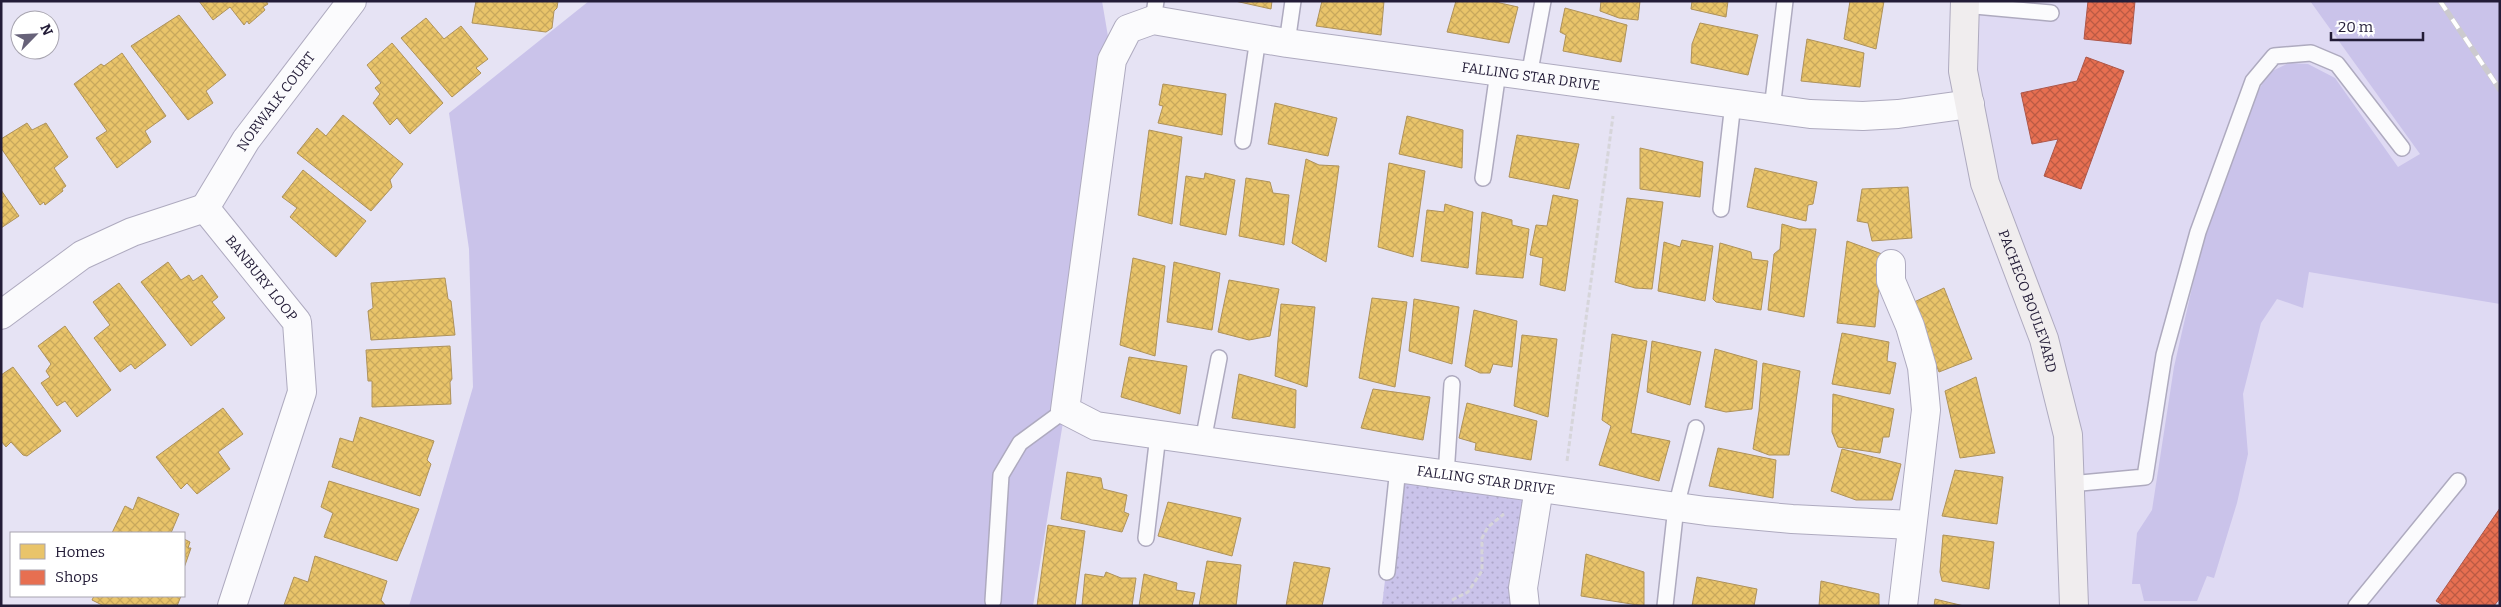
<svg xmlns="http://www.w3.org/2000/svg" width="2501" height="607" font-family="Bitter,serif">
  <style>
    .built { fill: #dfdaf3 }
    .grass { fill: #cac3ea }
    .park { fill: url(#park-dots) }
    .homes { fill: url(#homes-cross-hatch); stroke: #ae925b }
    .shops { fill: url(#shops-cross-hatch); stroke: #ac5649 }
    .lines { fill: none; stroke-linecap: round; stroke-linejoin: round }
    .service-casing { stroke: #aeaabf; stroke-width: 18 }
    .minor-casing { stroke: #aeaabf; stroke-width: 30 }
    .secondary-casing { stroke: #aeaabf; stroke-width: 30 }
    .path { stroke: #d6d5da; stroke-width: 3; stroke-dasharray: 5 2.5; stroke-linecap: butt }
    .service { stroke: #fbfbfd; stroke-width: 15 }
    .minor { stroke: #fbfbfd; stroke-width: 28 }
    .secondary { stroke: #f0edee; stroke-width: 28 }
    .rail-casing { stroke: #cccacf; stroke-width: 5.5 }
    .rail { stroke: #fff; stroke-width: 4; stroke-dasharray: 11; stroke-linecap: butt }
    .labels { text-anchor: middle; stroke-width: 5; stroke-linejoin: round; paint-order: stroke }
    .street-label { font-size: 14px; fill: #231c37; stroke: #fff }
  </style>
  <defs>
    <pattern id="park-dots" width="8" height="8" patternUnits="userSpaceOnUse" patternTransform="scale(1.25)"><rect width="8" height="8" fill="#cac3ea"/><path d="M2 2h.1M6 6h.1" fill="none" stroke="#ada7c9" stroke-width="1.8" stroke-linecap="round"/></pattern>
    <pattern id="homes-cross-hatch" width="8" height="8" patternUnits="userSpaceOnUse" patternTransform="scale(1.25)"><rect width="8" height="8" fill="#e9c46a"/><path d="M0 0l8 8M0 8l8-8" fill="none" stroke="#c8a85c"/></pattern>
    <pattern id="shops-cross-hatch" width="8" height="8" patternUnits="userSpaceOnUse" patternTransform="scale(1.25)"><rect width="8" height="8" fill="#e76f51"/><path d="M0 0l8 8M0 8l8-8" fill="none" stroke="#bb5a44"/></pattern>
  </defs>
  <rect width="100%" height="100%" fill="#e6e3f4"/>
  <path class="built" d="M1965,1H2310L2500,264V606H2074L2068,435L1985,183Z"/>
  <path class="grass" d="M589,1H1102L1112,60L1065,410L1033,606H409L473,387L469,249L449,113Z
    M2310,1H2500V304L2309,272L2303,308L2277,299L2261,323L2243,394L2248,454L2237,503L2214,578L2207,576L2197,601H2144L2140,584H2132L2137,533L2152,510L2174,367L2207,222L2252,103L2268,73L2289,63L2308,64L2335,78L2398,167L2420,154Z"/>
  <path class="park" d="M1398,468L1539,488L1525,606H1382Z"/>
  <path class="homes" d="M199,1H266L268,4L263,7L265,10L249,24L247,21L244,25L230,7L213,20Z
    M476,1H558L557,8L554,11L552,28L546,32L472,23Z
    M1235,1H1272L1271,9Z
    M1322,1H1384L1381,35L1316,26Z
    M1456,1H1491L1518,7L1509,43L1447,32Z
    M1601,1H1640L1638,20L1619,18L1600,11Z
    M1692,1H1728L1726,17L1691,9Z
    M1850,1H1884L1876,49L1844,39Z
    M1565,8L1627,25L1621,62L1563,51L1566,35L1560,32Z
    M179,15L226,75L206,91L213,103L188,120L131,46Z
    M426,18L444,39L461,26L488,59L476,68L481,73L452,97L401,38Z
    M1700,23L1758,35L1748,75L1691,63L1692,44Z
    M1807,39L1864,53L1860,87L1801,81Z
    M392,43L443,103L410,134L397,118L390,125L373,103L380,94L375,88L381,83L367,65Z
    M122,53L166,116L145,131L151,142L117,168L96,138L107,131L74,84L101,64L104,66Z
    M1163,84L1226,94L1222,135L1158,123L1163,106L1159,105Z
    M1275,103L1337,118L1328,156L1268,144Z
    M343,115L403,164L390,180L392,187L371,211L297,153L317,128L326,136Z
    M1407,116L1463,130L1462,168L1399,154Z
    M27,123L32,130L46,123L68,157L54,168L66,186L62,189L63,191L45,205L44,202L40,205L1,148V139Z
    M1149,130L1182,137L1172,224L1138,215Z
    M1517,135L1579,144L1569,189L1509,177Z
    M1640,148L1703,162L1700,197L1640,189Z
    M1306,159L1319,165L1339,166L1326,262L1292,243Z
    M1389,163L1425,171L1413,257L1378,247Z
    M1755,168L1817,182L1813,204L1808,205L1806,221L1747,207Z
    M303,170L366,221L336,257L290,217L297,208L282,197Z
    M1205,173L1235,180L1226,235L1180,225L1186,176L1204,179Z
    M1246,178L1270,182L1273,193L1289,195L1284,245L1239,236Z
    M1908,187L1912,238L1872,241L1868,223L1857,221L1862,189Z
    M1,190L19,216L1,228Z
    M1553,195L1578,200L1565,291L1540,285L1543,258L1530,255L1536,225L1547,226Z
    M1627,198L1663,202L1652,289L1635,288L1615,282Z
    M1445,204L1473,212L1468,268L1421,261L1427,210L1444,212Z
    M1482,212L1512,220V225L1529,229L1523,278L1476,274Z
    M1782,224L1799,229H1816L1804,317L1768,310L1774,254L1780,249Z
    M1682,240L1713,246L1705,301L1658,291L1664,242L1680,247Z
    M1847,241L1882,254L1875,327L1837,323Z
    M1720,243L1751,252L1752,259L1768,261L1761,310L1716,302L1713,299Z
    M1133,258L1165,266L1155,356L1120,345Z
    M168,262L181,280L189,275L193,281L202,275L218,297L212,302L225,318L191,346L141,282Z
    M1174,262L1220,273L1212,330L1167,322Z
    M445,278L448,299L451,301L455,335L371,340L368,311L373,308L371,283Z
    M1229,280L1279,289L1270,336L1249,340L1218,332Z
    M119,283L166,345L135,369L131,364L120,372L94,338L110,325L93,302Z
    M1944,288L1972,359L1939,372L1912,303Z
    M1372,298L1407,302L1395,387L1359,378Z
    M1414,299L1459,307L1452,364L1409,351Z
    M1281,304L1315,307L1307,387L1275,376Z
    M1474,310L1517,321L1512,367L1493,364L1490,373H1480L1465,366Z
    M65,326L111,390L77,417L65,401L57,406L41,383L50,377L46,371L51,364L38,346Z
    M1842,333L1889,342L1887,361L1896,363L1890,394L1832,384Z
    M1612,334L1647,341L1631,433L1670,441L1659,481L1599,465L1611,426L1602,420Z
    M1522,335L1557,339L1548,417L1514,406Z
    M1652,341L1701,352L1690,405L1647,392Z
    M450,346L452,379L450,382L451,404L372,407V381H368L366,350Z
    M1715,349L1757,361L1752,409L1726,412L1705,407Z
    M1129,357L1187,366L1180,414L1121,397Z
    M1763,363L1800,371L1789,455H1769L1753,449L1759,411Z
    M13,367L61,431L27,456L23,455L11,442L6,447L1,441V375Z
    M1239,374L1296,390L1295,428L1232,418Z
    M1976,377L1995,453L1960,458L1945,391Z
    M1373,389L1430,397L1423,440L1361,428Z
    M1833,394L1894,409L1889,437H1883L1880,453L1838,447L1832,432Z
    M1467,403L1537,421L1531,460L1475,450L1476,443L1459,438Z
    M223,408L243,434L218,452L230,469L197,494L187,483L181,489L156,457Z
    M360,417L434,441L427,460L431,464L420,496L332,467L340,438L353,442Z
    M1718,448L1776,460L1773,498L1709,486Z
    M1842,449L1901,464L1892,500H1856L1831,491Z
    M1955,470L2003,477L1997,524L1942,516Z
    M1067,472L1101,478L1103,489L1127,495L1124,512L1129,514L1122,532L1061,519Z
    M329,481L419,509L397,561L324,537L333,513L321,507Z
    M138,497L179,514L171,533H112L125,506L133,510Z
    M1168,502L1241,518L1232,556L1158,536Z
    M1048,525L1085,531L1075,606H1037Z
    M1943,535L1994,542L1989,589L1942,581L1940,572Z
    M184,539L190,542L188,548H191L184,568Z
    M1586,554L1644,572V606L1581,596Z
    M315,556L387,581L381,600L386,606L284,605L294,577L308,582Z
    M1207,561L1241,565L1236,606H1199Z
    M1294,562L1330,568L1322,606H1286Z
    M1106,572L1121,578H1136L1132,606H1082L1085,574L1104,577Z
    M1144,574L1177,583L1176,590L1195,593L1192,606H1139Z
    M1697,577L1757,589L1754,606H1692Z
    M1821,581L1879,594V606H1819Z
    M94,596H181L177,606H104L92,600Z
    M1935,599L1964,606H1934Z"/>
  <path class="shops" d="M2088,1H2135L2131,44L2084,39Z
    M2086,57L2124,71L2081,189L2044,176L2058,139L2032,144L2021,93L2077,81Z
    M2500,508V598L2494,606H2444L2436,601Z"/>
  <g class="lines">
    <defs>
      <path id="service" d="M1964,5L2051,13
        M1153,20L1156,1
        M1287,43L1293,1
        M1529,76L1543,1
        M1772,109L1785,1
        M1243,141L1258,38
        M1483,178L1498,72
        M1721,209L1733,103
        M1203,441L1219,358
        M1446,475L1452,384
        M2070,484L2145,477L2164,355L2198,232L2253,81L2274,56L2311,53L2337,64L2402,148
        M1146,538L1158,435
        M1387,572L1398,468
        M993,601L1001,475L1020,443L1065,410
        M1665,606L1676,507L1696,428
        M2356,606L2458,481"/>
      <g id="minor">
        <path id="s1" d="M205,208L297,322L302,392L232,606"/>
        <path id="s2" d="M205,208L246,140L352,1"/>
        <path d="M1891,264V281L1910,326L1922,367L1926,410L1903,606"/>
        <path d="M1,315L82,255L132,232L205,208"/>
        <path id="s3" d="M1912,525L1792,519L1706,511L1096,426L1065,410L1112,60L1128,29L1153,20L1287,43L1810,114L1863,116L1898,114L1970,104"/>
        <path d="M1525,606L1523,588L1539,488"/>
      </g>
      <g id="secondary">
        <path id="s4" d="M1965,1L1963,71L1985,183L2044,339L2068,435L2074,606"/>
      </g>
    </defs>
    <use href="#service" class="service-casing"/>
    <use href="#minor" class="minor-casing"/>
    <use href="#secondary" class="secondary-casing"/>
    <path class="path" d="M1567,461L1613,116
      M1452,600L1468,592L1482,571V538L1488,527L1504,514"/>
    <use href="#service" class="service"/>
    <use href="#minor" class="minor"/>
    <use href="#secondary" class="secondary"/>
    <defs>
      <path id="rail" d="M2440,1L2500,90"/>
    </defs>
    <use href="#rail" class="rail-casing"/>
    <use href="#rail" class="rail"/>
  </g>
  <g class="labels">
    <g class="street-label">
      <text dy="5" stroke="none"><textPath href="#s3" startOffset="1654">FALLING STAR DRIVE</textPath></text>
      <text dy="5" stroke="none"><textPath href="#s2" startOffset="128">NORWALK COURT</textPath></text>
      <text dy="5" stroke="none"><textPath href="#s1" startOffset="90">BANBURY LOOP</textPath></text>
      <text dy="5" stroke="none"><textPath href="#s4" startOffset="310">PACHECO BOULEVARD</textPath></text>
      <text transform="translate(1486 480) rotate(8)" y="5">FALLING STAR DRIVE</text>
    </g>
  </g>
  <rect width="2501" height="607" fill="none" stroke="#231c37" stroke-width="5"/>
  <rect x="10" y="532" width="175" height="65" fill="#ffffff" stroke="#a7a4af"/>
  <rect x="20" y="544" width="25" height="15" fill="#e9c46a" stroke="#a7a4af"/>
  <text x="55" y="557" font-size="15" fill="#231c37">Homes</text>
  <rect x="20" y="570" width="25" height="15" fill="#e76f51" stroke="#a7a4af"/>
  <text x="55" y="582" font-size="15" fill="#231c37">Shops</text>
  <g transform="translate(35 35) rotate(66)"><circle r="24" fill="#ffffff" stroke="#a7a4af"/>
  <path d="M0-4L9 19L0 12L-9 19Z" fill="#676279"/>
  <text y="-8" font-size="14" font-weight="bold" text-anchor="middle" fill="#231c37">N</text>
  </g>
  <path d="M2331 32v8h92v-8" fill="none" stroke="#231c37" stroke-width="2.5"/>
  <text x="2338" y="32" font-size="15" fill="#231c37" stroke="#ffffff" stroke-width="4" paint-order="stroke">20 m</text>
</svg>
